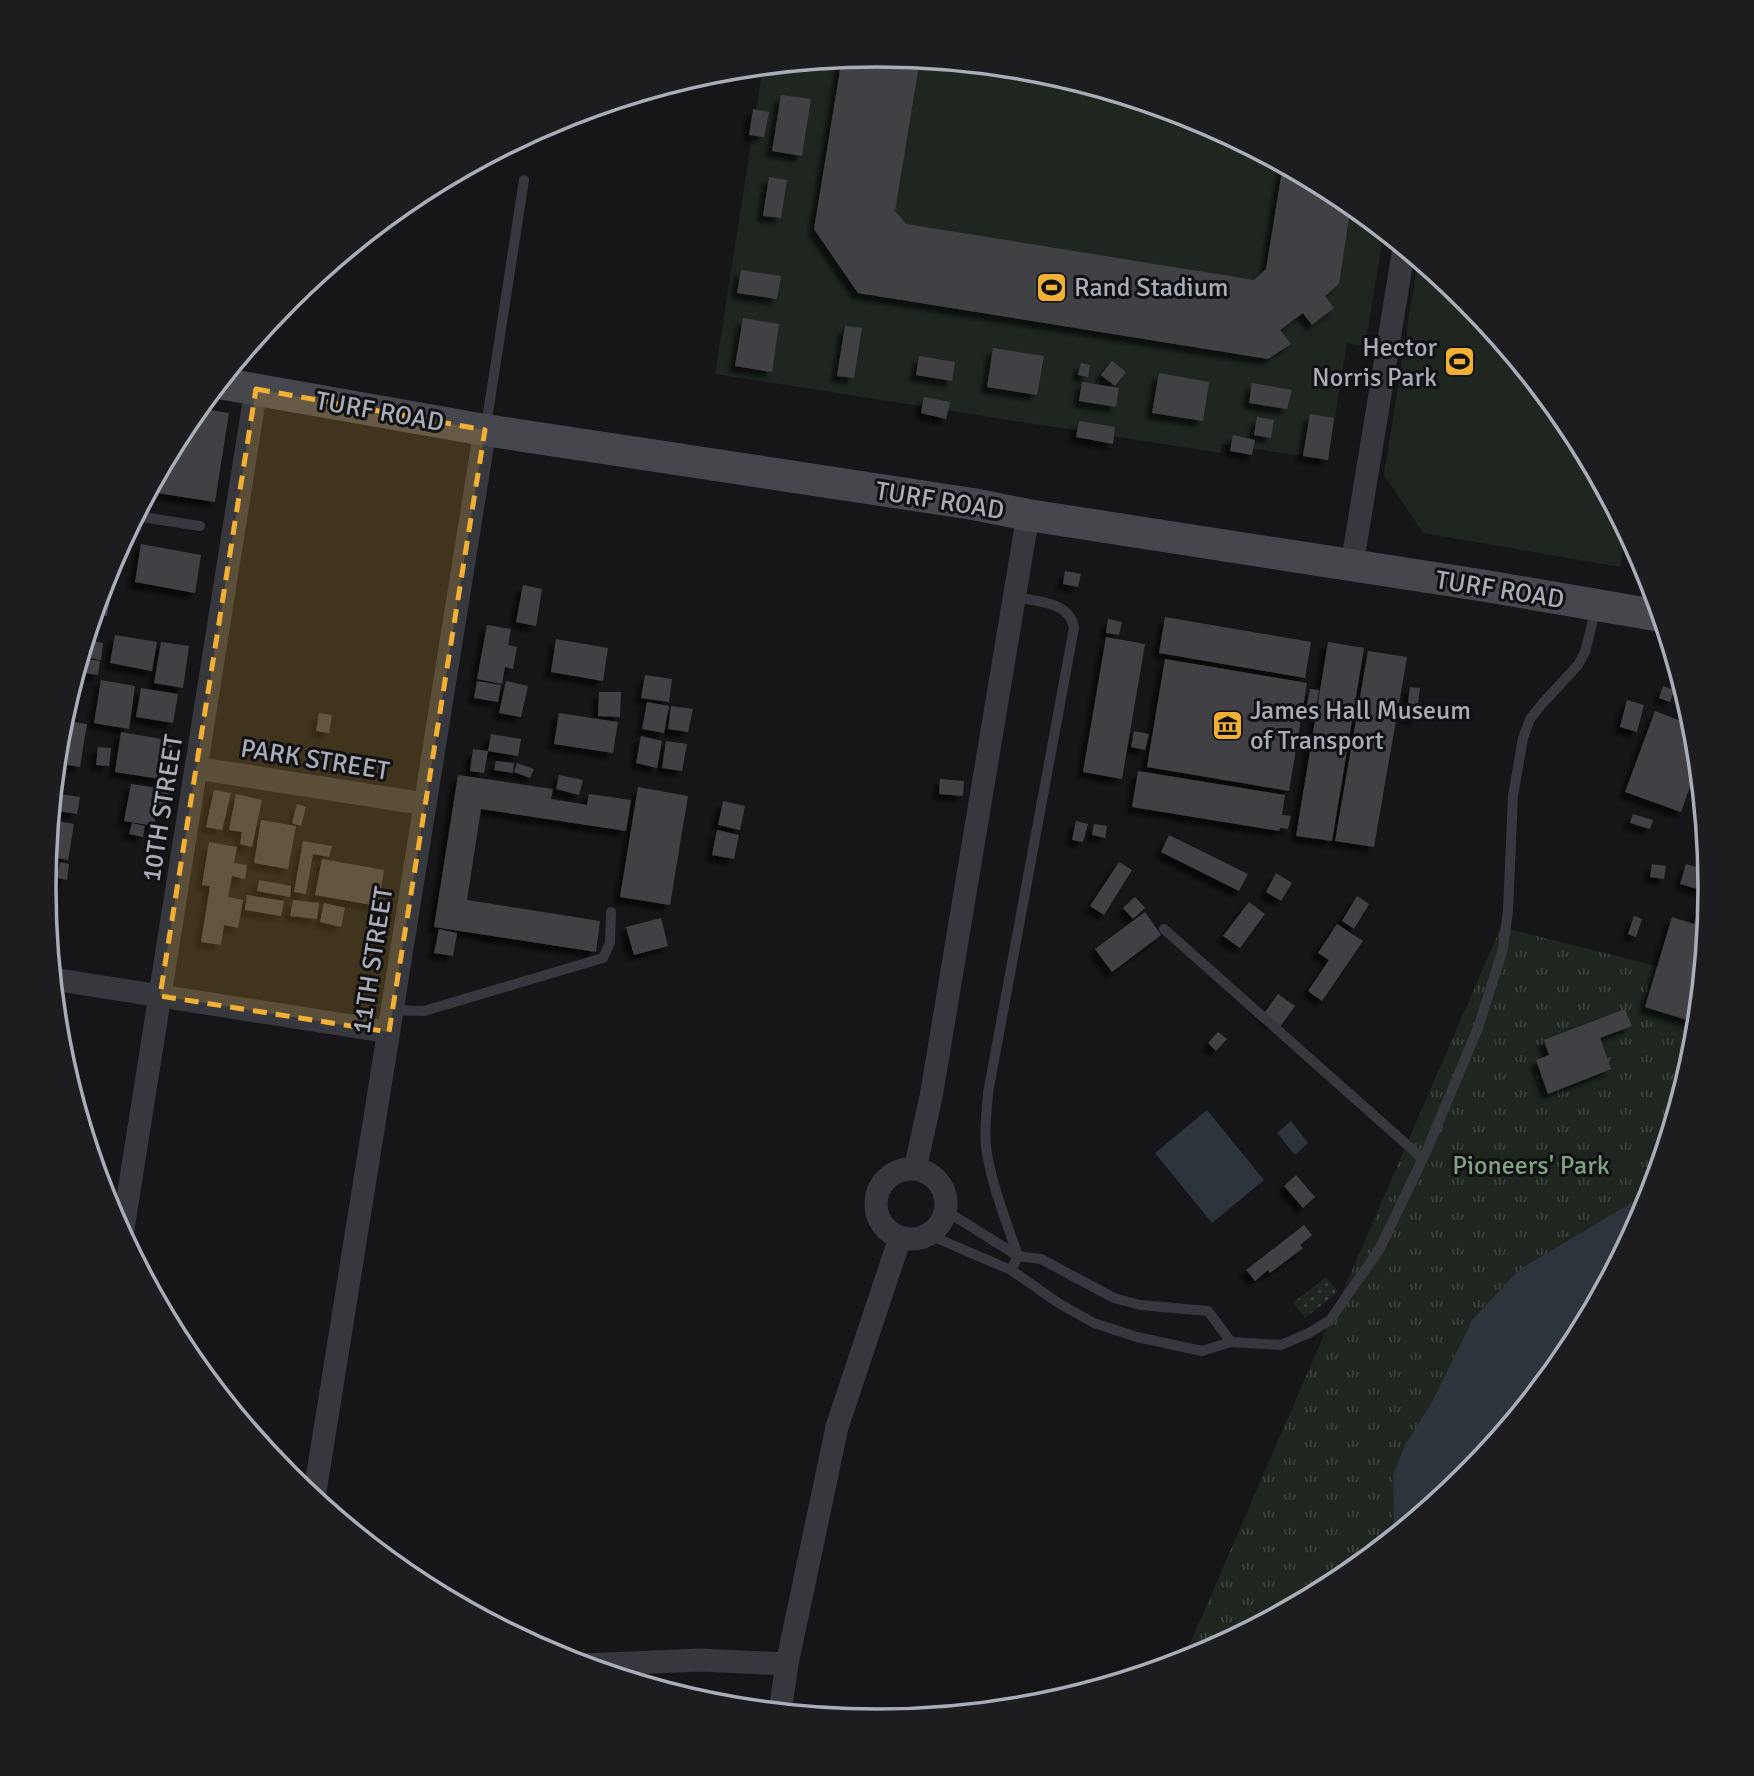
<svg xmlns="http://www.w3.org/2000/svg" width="1754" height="1776" font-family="Signika,sans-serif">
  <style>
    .grass { fill: url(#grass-dots) }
    .park { fill: url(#park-tufts) }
    .pitch { fill: #1e261f }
    .water { fill: #2c353c }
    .building { fill: #404145; filter: url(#shadow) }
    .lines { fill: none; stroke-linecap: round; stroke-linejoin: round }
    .lane { stroke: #37383d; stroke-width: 10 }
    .street { stroke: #37383d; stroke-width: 23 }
    .secondary { stroke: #45474d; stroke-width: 32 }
    .marked { fill: #f2b134; fill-opacity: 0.2; stroke: #f2b134; stroke-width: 5; stroke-dasharray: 14 9; stroke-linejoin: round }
    .labels { text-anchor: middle; stroke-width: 6; stroke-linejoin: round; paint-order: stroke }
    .poi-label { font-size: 26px; fill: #a8adb8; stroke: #111113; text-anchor: start }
    .street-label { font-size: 26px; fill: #a8adb8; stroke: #111113 }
    .park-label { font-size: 26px; fill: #7fa381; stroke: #111113 }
    .rim { fill: none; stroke: #a8adb8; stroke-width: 3.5 }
  </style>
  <defs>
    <pattern id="grass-dots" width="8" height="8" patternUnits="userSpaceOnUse" patternTransform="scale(1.75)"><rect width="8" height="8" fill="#1e261f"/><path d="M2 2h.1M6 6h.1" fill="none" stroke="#3c433d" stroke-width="1.8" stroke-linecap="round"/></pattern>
    <pattern id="park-tufts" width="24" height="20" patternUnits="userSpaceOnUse" patternTransform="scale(1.75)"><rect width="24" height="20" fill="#1e261f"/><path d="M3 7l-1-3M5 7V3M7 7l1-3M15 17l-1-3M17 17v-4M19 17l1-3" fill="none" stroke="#3c433d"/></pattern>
    <filter id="shadow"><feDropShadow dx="-6" dy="6" stdDeviation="2" flood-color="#0009"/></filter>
  </defs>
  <rect width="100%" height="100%" fill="#161618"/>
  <path class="grass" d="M1326,1277L1338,1292L1305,1318L1293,1303Z"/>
  <path class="park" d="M1501,927L1701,977L1694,1051L1647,1207L1570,1351L1466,1477L1340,1581L1196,1658L1182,1662Z"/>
  <path class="pitch" d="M877,55L1040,71L1196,118L1340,195L1384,231L1365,346L1347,343L1328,460L1222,444L1220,453L715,374L763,66Z
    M1418,259L1466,299L1570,425L1626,530L1620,567L1423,533L1384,475Z"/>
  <path class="water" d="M1207,1110L1264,1180L1212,1223L1155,1153Z
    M1291,1121L1308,1143L1295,1155L1277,1133Z
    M1648,1193L1651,1194L1647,1207L1570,1351L1466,1477L1391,1539L1394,1518L1393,1475L1405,1445L1432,1402L1472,1320L1520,1269Z"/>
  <path class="building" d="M877,55L920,59L895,211L906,224L1254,280L1266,269L1283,165L1340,195L1351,204L1339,284L1325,296L1334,308L1312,325L1303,313L1280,330L1291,344L1268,359L858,293L814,229L842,58Z
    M781,95L811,99L802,156L772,151Z
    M753,109L769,112L764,137L749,135Z
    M769,177L787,180L781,218L763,216Z
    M741,270L781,276L777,299L737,293Z
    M743,318L779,324L772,372L735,366Z
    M845,326L862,328L854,378L837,376Z
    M993,348L1044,356L1037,395L987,387Z
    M919,356L955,362L952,381L916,375Z
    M1112,361L1126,372L1115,386L1101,375Z
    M1081,363L1090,365L1088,377L1078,375Z
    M1159,373L1209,382L1203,421L1152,413Z
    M1082,382L1119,388L1116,407L1079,401Z
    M1252,383L1292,390L1287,409L1249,403Z
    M924,397L950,402L946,419L921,413Z
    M198,408L229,413L215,502L157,493L161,468L184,425Z
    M1310,414L1334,418L1328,460L1303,456Z
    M1257,417L1274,420L1271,438L1254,435Z
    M1079,421L1115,427L1113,444L1076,437Z
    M1233,435L1255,440L1252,455L1230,451Z
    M141,544L201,555L195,593L135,582Z
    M1065,571L1081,574L1078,587L1063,584Z
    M523,585L542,589L536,626L516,622Z
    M102,596L110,598L107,616L99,615Z
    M1165,617L1311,642L1305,678L1159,653Z
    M1108,619L1122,622L1119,635L1106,633Z
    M487,625L511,629L508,645L517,647L513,669L505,667L502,684L477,679Z
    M115,635L157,642L152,671L110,663Z
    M1106,637L1145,644L1122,779L1083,772Z
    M556,639L608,648L603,681L551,672Z
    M87,640L103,643L101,660L84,657Z
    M161,642L189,646L183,688L154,683Z
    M1328,642L1364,648L1332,841L1296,836Z
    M1368,651L1407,657L1374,847L1335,841Z
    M80,658L100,661L98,675L76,672Z
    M1165,659L1307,683L1289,791L1147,767Z
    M645,675L672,679L669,702L641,698Z
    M101,680L135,686L129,729L94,723Z
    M73,681L80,682L74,718L63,716Z
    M477,681L501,685L498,702L474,698Z
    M506,681L528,686L521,717L499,713Z
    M1663,686L1674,690L1670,702L1659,698Z
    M1410,687L1420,688L1416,720L1406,719Z
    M141,688L178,694L173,723L136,717Z
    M1310,689L1319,690L1315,715L1305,714Z
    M599,692H621L620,717L598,716Z
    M1627,700L1644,705L1637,732L1620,727Z
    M647,702L669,706L664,733L642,729Z
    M671,706L693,709L688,732L668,729Z
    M1655,711L1694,726L1698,764L1681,812L1625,792Z
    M319,713L332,715L329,733L316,731Z
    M559,713L618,722L613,753L554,744Z
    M74,722L87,724L80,767L67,765Z
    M1134,731L1149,734L1145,750L1131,747Z
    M121,732L173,741L167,780L115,772Z
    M491,734L521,739L518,756L488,751L484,773L470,771L473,749L488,751Z
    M641,736L662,741L657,768L636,763Z
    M59,737L70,740L63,768L56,766Z
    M666,741L687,744L682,771L662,768Z
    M98,747L111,748L109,766L96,765Z
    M496,761L514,763L513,773L494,770Z
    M517,763L534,769L530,778L514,772Z
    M1138,771L1285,795L1282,815L1291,816L1288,829L1280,828L1279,831L1132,807Z
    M458,775L553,789L551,799L587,805L589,794L631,800L626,831L481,809L467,900L600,921L596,952L434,927Z
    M559,775L583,780L579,795L556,789Z
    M940,779L964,781L963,796L939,794Z
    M131,784L170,790L167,807L157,805L154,826L124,821Z
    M638,787L688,796L670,905L620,897Z
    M214,790L231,793L222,830L206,827Z
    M60,794L80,797L77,814L58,811Z
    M236,794L262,800L252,847L240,844L242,832L229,830Z
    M723,801L745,806L740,830L718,825Z
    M297,804L306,807L301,826L292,823Z
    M1633,814L1653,820L1650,829L1630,823Z
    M50,820L74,824L68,860L47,856Z
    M261,820L296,826L288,869L254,863Z
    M1076,821L1088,824L1083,842L1072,840Z
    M132,823L145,826L143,837L129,834Z
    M1094,824L1107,826L1105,838L1092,835Z
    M717,830L739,835L734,859L712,855Z
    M1169,835L1248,874L1239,891L1161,852Z
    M303,841L332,846L329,857L313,854L306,894L294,892Z
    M209,842L237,847L234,863L247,865L245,879L232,876L228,897L243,900L238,928L224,925L221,945L201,942L210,886L202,885Z
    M322,859L384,870L378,906L315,895Z
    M60,862L69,864L67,880L57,878Z
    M1119,862L1132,870L1104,915L1090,906Z
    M1652,864L1666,866L1664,879L1650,877Z
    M1686,864L1709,871L1704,891L1680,884Z
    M1276,873L1292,883L1281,901L1266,892Z
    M259,880L291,886L290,897L257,891Z
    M247,895L284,901L281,916L245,910Z
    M1357,896L1369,904L1354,929L1342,921Z
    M1135,897L1145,908L1133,919L1123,908Z
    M293,900L319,903L317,919L290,916Z
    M1249,902L1265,914L1240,948L1223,936Z
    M324,903L345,908L341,927L320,922Z
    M1698,908L1708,911L1697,1023L1645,1007L1672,917L1694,924Z
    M1145,912L1161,935L1112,972L1095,949Z
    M1634,916L1642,919L1636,937L1628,934Z
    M661,918L668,946L634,955L626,927Z
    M1337,924L1363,941L1322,1001L1308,991L1329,960L1318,953Z
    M439,929L457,933L453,956L434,953Z
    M1278,994L1295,1006L1280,1027L1263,1015Z
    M1625,1009L1632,1026L1600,1038L1611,1069L1548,1094L1536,1060L1549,1055L1544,1040Z
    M1218,1032L1227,1039L1216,1051L1208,1043Z
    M1296,1175L1315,1197L1303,1208L1284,1186Z
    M1304,1225L1312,1235L1300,1245L1303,1248L1270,1273L1268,1270L1255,1281L1246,1270Z"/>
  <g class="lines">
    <path class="lane" d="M486,426L524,180
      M136,516L200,526
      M1164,929L1423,1159
      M392,1010L424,1011L603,958L610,943L611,912
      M946,1211L1018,1256L1041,1259L1114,1298L1140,1305L1208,1311L1231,1342
      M929,1235L1011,1270L1060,1304L1094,1323L1137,1337L1202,1351L1231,1342L1281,1345L1309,1333L1330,1320L1379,1250L1426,1152L1478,1028L1503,949L1508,910L1513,796L1523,738L1530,719L1542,704L1578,665L1585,652L1596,608
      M1011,1270L1018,1256C1006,1220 991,1184 986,1147C984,1129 987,1110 988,1093L1074,628C1070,601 1035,601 1013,597"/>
    <path class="street" d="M1352,565L1404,248
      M196,768L425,804
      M53,979L389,1032
      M915,1169L931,1097L1028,515
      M876 1204a35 35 0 1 1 70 0a35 35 0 1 1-70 0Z
      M122,1235L256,389
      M314,1498L485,430
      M583,1665L700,1660L787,1664
      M780,1712L787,1664L837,1427L900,1238"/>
    <path class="secondary" d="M219,383L485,430L973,504L1028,515L1486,586L1661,616"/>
  </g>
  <path class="marked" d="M256,389L485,430L389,1032L160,996Z"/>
  <defs>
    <symbol id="stadium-square" viewBox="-11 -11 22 22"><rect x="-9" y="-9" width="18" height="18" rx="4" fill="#f2b134" stroke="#111113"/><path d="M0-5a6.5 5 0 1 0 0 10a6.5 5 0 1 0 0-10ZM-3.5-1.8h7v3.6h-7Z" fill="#111"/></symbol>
    <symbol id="museum-square" viewBox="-11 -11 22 22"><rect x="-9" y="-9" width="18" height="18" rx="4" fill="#f2b134" stroke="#111113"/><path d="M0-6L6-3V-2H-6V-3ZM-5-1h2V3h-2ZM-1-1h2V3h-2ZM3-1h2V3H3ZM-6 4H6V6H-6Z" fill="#111"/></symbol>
  </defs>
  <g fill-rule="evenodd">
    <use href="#stadium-square" x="1034" y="270" width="35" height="35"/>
    <use href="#stadium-square" x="1442" y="344" width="35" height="35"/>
    <use href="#museum-square" x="1210" y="708" width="35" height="35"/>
  </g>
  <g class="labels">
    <g class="poi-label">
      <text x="1074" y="296">Rand Stadium</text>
      <text x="1437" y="356" text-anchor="end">Hector<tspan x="1437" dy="30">Norris Park</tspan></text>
      <text x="1250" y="719">James Hall Museum<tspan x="1250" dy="30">of Transport</tspan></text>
    </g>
    <g class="street-label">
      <text transform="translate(380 411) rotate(10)" y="9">TURF ROAD</text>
      <text transform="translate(940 500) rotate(9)" y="9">TURF ROAD</text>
      <text transform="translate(1500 589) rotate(9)" y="9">TURF ROAD</text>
      <text transform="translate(315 759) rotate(9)" y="9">PARK STREET</text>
      <text transform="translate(162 808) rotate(-81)" y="9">10TH STREET</text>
      <text transform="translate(372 960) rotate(-81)" y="9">11TH STREET</text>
    </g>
    <g class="park-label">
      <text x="1531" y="1174">Pioneers' Park</text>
    </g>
  </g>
  <path d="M0 0H1754V1776H0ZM56 888a821 821 0 1 1 1642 0a821 821 0 1 1-1642 0Z" fill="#1d1d20" fill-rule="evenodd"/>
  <path class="rim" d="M56 888a821 821 0 1 1 1642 0a821 821 0 1 1-1642 0Z"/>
</svg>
